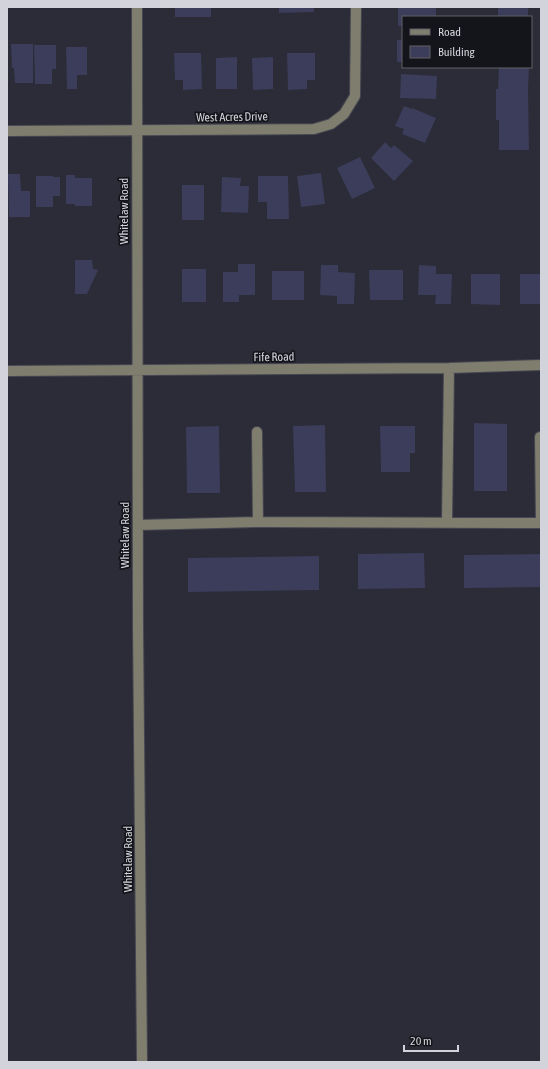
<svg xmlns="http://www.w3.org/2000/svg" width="548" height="1069" font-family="'Asap Condensed',sans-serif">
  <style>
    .building { fill: #3b3d5a }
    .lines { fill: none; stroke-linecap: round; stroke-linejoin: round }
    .minor-casing { stroke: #464751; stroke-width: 12 }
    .minor { stroke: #7e7d6e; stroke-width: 10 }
    .labels { text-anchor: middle; stroke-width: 3.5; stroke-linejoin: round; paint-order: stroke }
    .street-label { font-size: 12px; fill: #d3d4db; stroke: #14151a }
  </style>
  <rect width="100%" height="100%" fill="#2b2c37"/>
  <path class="building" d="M175,7H211V17H175Z
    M279,7H314V12L279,13Z
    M398,7H436V17H403V26H398Z
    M498,7H526L528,8V17H498Z
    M397,40H403V62H397Z
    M11,44H33V83H15L14,68H12Z
    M34,45H56V69H52V84H35Z
    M66,47H87V75H77V89H67Z
    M174,53H201L202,89L183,90V80H175Z
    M287,53H315V80H307V89L288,90Z
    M237,57V89H216V58Z
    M273,57V89L253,90L252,58Z
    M499,67H529L528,89L529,150H499V120H496V89H498Z
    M401,74L437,76L436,99L400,98Z
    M404,106L412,109V108L436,118L425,143L402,134L404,129L395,126Z
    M385,142L391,148L394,145L413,161L394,181L371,158Z
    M360,157L375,188L352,199L337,168Z
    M321,173L325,204L301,207L297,176Z
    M8,174H20L21,191H30V217H9Z
    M66,175H75V178H92V206H75V204H66Z
    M36,176H53V177H60V196H53V207H36Z
    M258,176H288L289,219H267V202H258Z
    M222,177L241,178L240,186H249L248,213L221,212Z
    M182,185H204V220H182Z
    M75,260H92L93,269L98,270L87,294H75Z
    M238,264H255V295H239V302H223V272H238Z
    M321,265H338V272L355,273L354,304H337V296L320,295Z
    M419,265L436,266V274H452L451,304H435L436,295H418Z
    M182,269H206V302H182Z
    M369,270H403V300H370Z
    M272,271H304V300H272Z
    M471,274H500V305L471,304Z
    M520,274H541V304H520Z
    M474,423L507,424V491H474Z
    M325,425L326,492H295L293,426Z
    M219,426L220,493H187L186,427Z
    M380,426H415V453H410V472H381Z
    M424,553L425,588L358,589V554Z
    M541,554V587L464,588V555Z
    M319,556V590L188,592V558Z"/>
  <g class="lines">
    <defs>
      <path id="minor" d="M137,7L138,627L142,1062
        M7,131L314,129L331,124L344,114L355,96L356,7
        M7,371L449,368L541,365
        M257,432L258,522
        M540,437L541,523
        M447,522L449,368
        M138,525L258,522L541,523"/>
    </defs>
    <use href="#minor" class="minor-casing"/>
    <use href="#minor" class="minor"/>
  </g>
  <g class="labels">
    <g class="street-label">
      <text transform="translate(232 117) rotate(-1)" y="4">West Acres Drive</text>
      <text transform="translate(124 211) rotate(-90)" y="4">Whitelaw Road</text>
      <text transform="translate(274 357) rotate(-1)" y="4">Fife Road</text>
      <text transform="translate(125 535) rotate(-90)" y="4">Whitelaw Road</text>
      <text transform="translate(128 859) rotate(-90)" y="4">Whitelaw Road</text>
    </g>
  </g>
  <rect width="548" height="1069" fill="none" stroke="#d3d4db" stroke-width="16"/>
  <rect x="402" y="16" width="130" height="52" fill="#14151a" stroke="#606167"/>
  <rect x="410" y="29" width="20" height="6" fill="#7e7d6e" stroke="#606167"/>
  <text x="438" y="36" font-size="12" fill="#d3d4db">Road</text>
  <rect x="410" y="46" width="20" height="12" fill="#3b3d5a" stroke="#606167"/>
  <text x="438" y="56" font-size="12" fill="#d3d4db">Building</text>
  <path d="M404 1045v6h54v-6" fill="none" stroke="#d3d4db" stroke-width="2"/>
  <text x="410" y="1045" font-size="12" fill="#d3d4db" stroke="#14151a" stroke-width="3" paint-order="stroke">20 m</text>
</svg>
